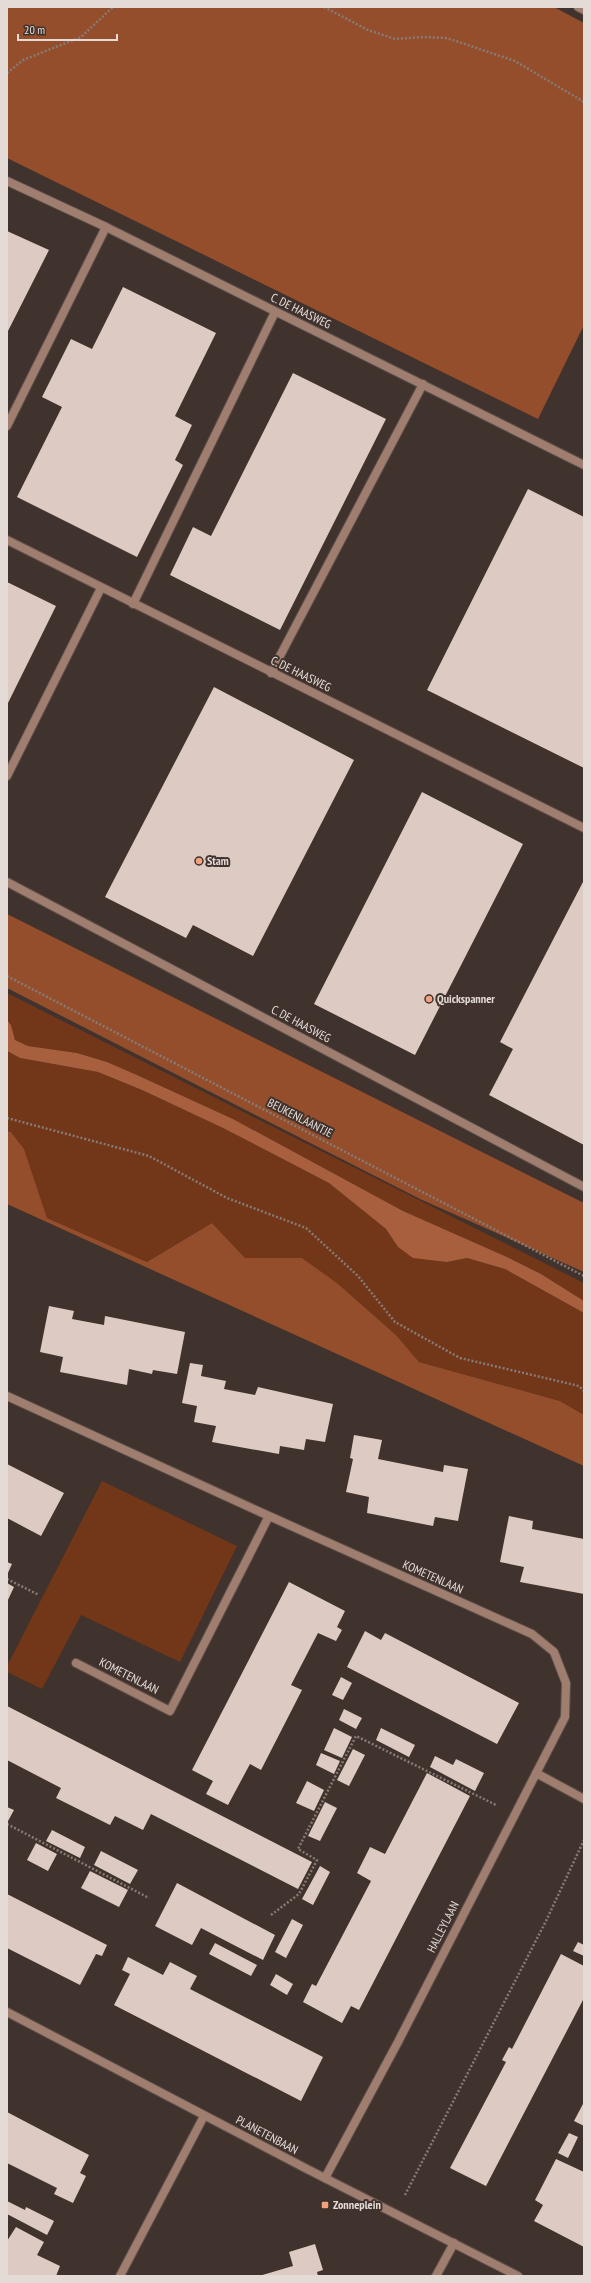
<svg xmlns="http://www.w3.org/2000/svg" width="591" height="2283" font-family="'PT Sans Narrow',sans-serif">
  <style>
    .green { fill: #723619 }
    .forest { fill: #954e2c }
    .water { fill: #a85f3d }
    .building { fill: #ddcbc3 }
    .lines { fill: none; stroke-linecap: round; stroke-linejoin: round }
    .service-casing { stroke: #5e504b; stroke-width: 10 }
    .minor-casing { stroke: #5e504b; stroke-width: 10 }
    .tertiary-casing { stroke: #5e504b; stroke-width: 10 }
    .path { stroke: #877b76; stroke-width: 2.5; stroke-dasharray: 2 2; stroke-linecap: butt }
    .service { stroke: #a07e6f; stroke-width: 8 }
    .minor { stroke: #a07e6f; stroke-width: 8 }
    .tertiary { stroke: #a07e6f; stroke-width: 8 }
    .poi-dot { fill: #f1a17d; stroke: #40322c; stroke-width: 1.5 }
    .labels { text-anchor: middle; stroke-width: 4; stroke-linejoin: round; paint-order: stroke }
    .street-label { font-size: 12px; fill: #e4dbd7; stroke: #40322c }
    .poi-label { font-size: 12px; font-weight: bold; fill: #e4dbd7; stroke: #40322c; text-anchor: start }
  </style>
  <rect width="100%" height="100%" fill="#40322c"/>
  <path class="green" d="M7,993L584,1283V1301L541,1274L507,1257L403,1211L233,1119L137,1075L107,1062L77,1053L28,1046L15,1040L11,1025L7,1020Z
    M7,1051L20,1058L98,1072L142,1090L223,1128L329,1183L386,1229L398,1247L447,1262L467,1258L505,1269L584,1313V1415L560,1401L419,1362L396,1335L337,1283L302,1258H245L212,1223L147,1262L47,1218L24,1149L11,1132L7,1131Z
    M102,1481L237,1546L180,1662L81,1615L42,1689L7,1672V1666Z"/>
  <path class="forest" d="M7,7H554L584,23V325L538,419L7,158Z
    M7,914L584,1203V1272L420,1199L7,988Z
    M7,1131L11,1132L24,1149L47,1218L147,1262L212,1223L245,1258H302L337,1283L396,1335L419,1362L560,1401L584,1415V1466L7,1204Z"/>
  <path class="water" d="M7,1020L11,1025L15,1040L28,1046L77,1053L107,1062L137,1075L233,1119L403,1211L507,1257L541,1274L584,1301V1313L505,1269L467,1258L447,1262L413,1258L398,1247L386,1229L329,1183L223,1128L142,1090L98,1072L20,1058L7,1051Z"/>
  <path class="building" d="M7,231L49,250L7,333Z
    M123,287L216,333L175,416L192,425L175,460L183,465L137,557L17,497L62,407L42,397L71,339L92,349Z
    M293,373L386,419L280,630L170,575L193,527L211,536Z
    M528,489L584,517V768L427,690Z
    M7,582L56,606L7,705Z
    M214,687L354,760L253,956L193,925L186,938L105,897Z
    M422,792L523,844L415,1055L314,1004Z
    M584,880V1145L489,1095L513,1049L500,1042Z
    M49,1306L74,1311L72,1319L104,1325L105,1316L185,1332L177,1374L153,1370L152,1374L129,1369L127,1385L60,1372L63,1357L40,1352Z
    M190,1363L203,1365L201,1376L226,1381L224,1389L255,1395L258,1387L333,1404L325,1442L306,1439L304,1450L280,1446L279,1454L212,1442L216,1426L194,1422L197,1406L182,1403Z
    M354,1435L382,1440L378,1459L443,1472L444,1465L468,1469L458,1521L435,1517L433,1526L367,1513L369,1497L346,1492L353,1459L350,1458Z
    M7,1464L64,1493L41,1536L7,1518Z
    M509,1516L533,1521L532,1529L584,1539V1594L520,1582L524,1567L500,1562Z
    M7,1562L12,1564L7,1575Z
    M289,1582L345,1611L337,1627L342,1630L336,1641L318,1633L291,1685L302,1690L261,1770L250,1764L228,1805L206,1794L213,1781L192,1770Z
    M7,1583L14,1587L7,1602Z
    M365,1631L381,1640L385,1633L519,1703L497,1744L347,1667Z
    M341,1677L352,1683L343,1700L332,1695Z
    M7,1706L312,1862L298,1889L151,1814L143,1830L115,1816L110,1825L56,1798L61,1788L7,1760Z
    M344,1709L362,1718L356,1729L339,1720Z
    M334,1728L352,1737L342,1758L324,1750Z
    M381,1728L415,1745L409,1757L376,1740Z
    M353,1749L365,1755L349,1786L337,1780Z
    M321,1753L340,1761L334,1774L316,1765Z
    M435,1756L453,1765L456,1759L484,1773L475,1791L430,1767Z
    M427,1773L470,1796L359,2010L351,2006L342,2023L303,2002L312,1984L316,1986L371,1881L357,1873L370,1847L385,1854Z
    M307,1781L324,1790L314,1811L296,1803Z
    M325,1802L337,1808L320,1841L308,1836Z
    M7,1807L14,1810L7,1823Z
    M52,1830L85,1847L80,1858L46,1841Z
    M36,1843L57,1854L48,1871L27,1860Z
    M101,1851L138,1870L130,1884L94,1865Z
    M320,1866L330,1872L313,1905L302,1899Z
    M90,1871L128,1890L119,1907L81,1888Z
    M177,1883L275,1935L263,1960L201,1928L192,1945L155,1926Z
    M7,1894L107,1945L102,1956L96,1954L80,1985L7,1948Z
    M292,1919L303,1925L286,1958L275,1952Z
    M578,1942L584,1945V1956L573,1951Z
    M215,1943L257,1965L251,1976L209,1954Z
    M561,1954L584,1966V1998L486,2186L450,2168L506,2062L502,2060L509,2047L512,2049Z
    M128,1957L163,1975L170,1962L197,1976L190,1989L323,2057L301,2101L114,2005L130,1974L122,1970Z
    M276,1974L293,1984L287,1995L270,1985Z
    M584,2102V2126L574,2121Z
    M7,2112L89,2155L80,2173L86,2176L73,2203L54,2194L57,2188L7,2163Z
    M569,2133L578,2137L568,2158L558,2153Z
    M556,2159L584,2172V2247L534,2221L543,2205L535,2200Z
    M7,2201L25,2210L26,2207L54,2221L47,2235L7,2214Z
    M16,2227L44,2242L37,2255L60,2266L56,2276H7V2241Z
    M315,2244L323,2270L317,2272L318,2276H259L293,2266L289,2252Z"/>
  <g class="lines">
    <defs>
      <path id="service" d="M7,426L106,227
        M133,604L275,312
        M271,673L423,384
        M7,776L101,588"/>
      <path id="minor" d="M578,7L584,10
        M7,181L106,227L584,465
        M7,540L584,828
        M7,882L584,1187
        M7,1396L269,1516L532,1634L554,1652L566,1683L565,1717L398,2042L325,2178
        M76,1663L170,1711L269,1516
        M536,1773L584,1799
        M120,2276L204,2116
        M436,2276L454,2243"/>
      <path id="tertiary" d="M7,2012L307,2169L518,2276"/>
    </defs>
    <use href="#service" class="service-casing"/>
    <use href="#minor" class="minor-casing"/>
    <use href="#tertiary" class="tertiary-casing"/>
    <path class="path" d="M324,7L368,30L395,39L423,37L447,38L515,61L584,102
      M7,73L23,60L81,37L113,7
      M7,976L584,1276
      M7,1118L149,1156L227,1198L306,1228L358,1276L395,1322L460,1358L579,1386L584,1391
      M7,1579L39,1595
      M7,1824L149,1898
      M271,1915L299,1894L317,1860L298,1849L356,1736L496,1805
      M405,2195L546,1921L584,1840"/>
    <use href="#service" class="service"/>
    <use href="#minor" class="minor"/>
    <use href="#tertiary" class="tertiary"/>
  </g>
  <g class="poi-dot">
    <circle cx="199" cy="861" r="4"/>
    <circle cx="429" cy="999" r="4"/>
    <rect x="321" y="2201" width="8" height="8" rx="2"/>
  </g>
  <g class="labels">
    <g class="street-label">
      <text transform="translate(301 311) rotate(26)" y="4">C. DE HAASWEG</text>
      <text transform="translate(301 674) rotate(26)" y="4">C. DE HAASWEG</text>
      <text transform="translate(301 1024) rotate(28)" y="4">C. DE HAASWEG</text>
      <text transform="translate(300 1118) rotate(27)" y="4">BEUKENLAANTJE</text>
      <text transform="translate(433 1577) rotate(24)" y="4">KOMETENLAAN</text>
      <text transform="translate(129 1676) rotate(27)" y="4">KOMETENLAAN</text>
      <text transform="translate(443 1927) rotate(-63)" y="4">HALLEYLAAN</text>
      <text transform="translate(267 2135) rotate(28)" y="4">PLANETENBAAN</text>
    </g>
    <g class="poi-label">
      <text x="207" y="865">Stam</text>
      <text x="437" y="1003">Quickspanner</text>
      <text x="333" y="2209">Zonneplein</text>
    </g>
  </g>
  <rect width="591" height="2283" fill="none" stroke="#e4dbd7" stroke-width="16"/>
  <path d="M18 34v6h99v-6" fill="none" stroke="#e4dbd7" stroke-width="2"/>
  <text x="24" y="34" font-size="12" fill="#e4dbd7" stroke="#40322c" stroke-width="3" paint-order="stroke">20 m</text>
</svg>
